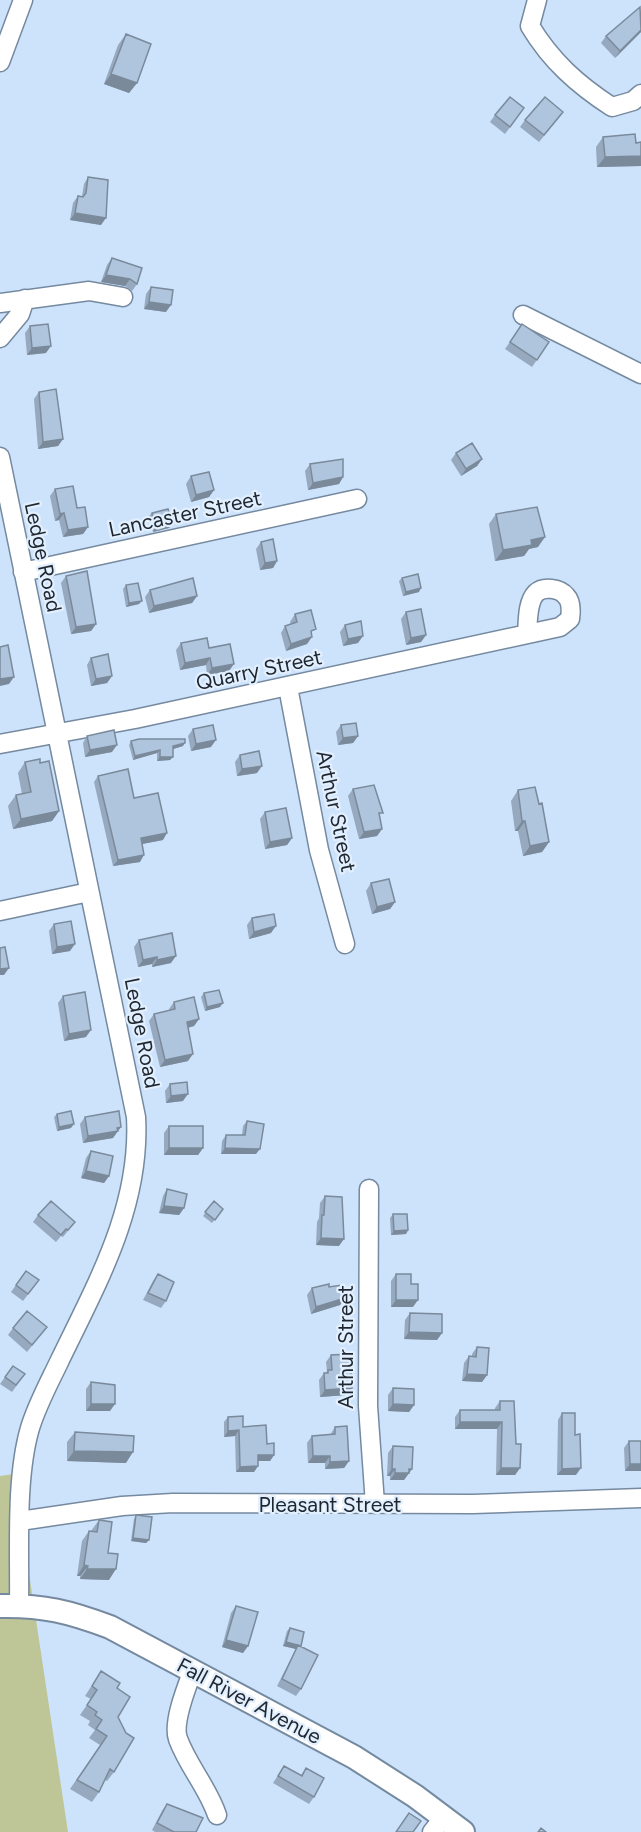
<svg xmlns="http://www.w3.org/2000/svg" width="641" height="1832" font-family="Figtree,sans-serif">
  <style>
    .green { fill: #bec596 }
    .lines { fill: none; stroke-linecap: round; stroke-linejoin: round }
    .minor-casing { stroke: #75899f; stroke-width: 21 }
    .major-casing { stroke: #75899f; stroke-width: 26 }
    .minor { stroke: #fff; stroke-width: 18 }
    .major { stroke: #fff; stroke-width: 22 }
    .wall { fill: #96a9be }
    .shaded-wall { fill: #7a8a9b }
    .building { fill: #afc5dd; stroke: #7a8a9b; stroke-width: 1.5 }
    .labels { text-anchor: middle; stroke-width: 4.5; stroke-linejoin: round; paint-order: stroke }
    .street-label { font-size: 21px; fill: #1e262f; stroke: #e2effe }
  </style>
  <rect width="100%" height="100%" fill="#cde3fc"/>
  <path class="green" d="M14,1474L68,1832H0V1476Z"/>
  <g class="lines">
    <defs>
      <path id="minor" d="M537,0L530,26C551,61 578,85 612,107L633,101L641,94
        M0,62L23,0
        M0,303L89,291L123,297
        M523,315L641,374
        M0,338L20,314L25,299
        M0,457L136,1117C141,1207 97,1283 59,1362C49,1383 37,1405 30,1428C15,1479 20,1552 19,1606
        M23,572L357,499
        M288,687L319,850L345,944
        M0,744L135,719L560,627L570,619C571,612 572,602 566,596C560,588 543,586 536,593C527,602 528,622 527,634
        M0,911L89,892
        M369,1189L368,1406L375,1504
        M20,1521L122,1506L173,1503L473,1504L641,1498
        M193,1670C187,1686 172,1723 178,1739C188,1766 208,1788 217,1815
        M432,1832L444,1817"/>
      <path id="major" d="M0,1606C43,1605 70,1612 110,1627L354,1757L415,1796L463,1832"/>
    </defs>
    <use href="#minor" class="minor-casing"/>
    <use href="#major" class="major-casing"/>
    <use href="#minor" class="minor"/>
    <use href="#major" class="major"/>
  </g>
  <path class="wall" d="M641,32L615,58L601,43L606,36Z
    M126,34L137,83L129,93L104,84L118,45Z
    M524,108L505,134L490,122L495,115Z
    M558,119L539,142L520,127L525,120Z
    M603,137L636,143L641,142V166L597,167L596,147Z
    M88,177L101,225L70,220L73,203L78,196H82L84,184Z
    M112,258L137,284L132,291L125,286L101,282L107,265Z
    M151,287L166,312L144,309L146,294Z
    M522,324L549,342L532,367L505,349Z
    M30,326L46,353L27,355L25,333Z
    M39,392L63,439L58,446L38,449L34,399Z
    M456,453L482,459L477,466L461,476L451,460Z
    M310,464L343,477L339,484L308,490L305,471Z
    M191,476L214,490L209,497L191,502L186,484Z
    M55,489L77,508L88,527L83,534L63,537L59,520L55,521L50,496Z
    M152,513L172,524L169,528L153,532L149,516Z
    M496,514L538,547L529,549L524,556L495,561L489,524Z
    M261,542L277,561L273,568L260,570L256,549Z
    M66,576L96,624L91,631L71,634L61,583Z
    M402,578L419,592L403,596L399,581Z
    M126,585L139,604L126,607L123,589Z
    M150,590L197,596L192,603L149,613L145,597Z
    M406,612L426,635L421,642L406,645L401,619Z
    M295,614L312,635L307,644L286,651L281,633L285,626L291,624L290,622Z
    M345,625L358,643L343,646L340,632Z
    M181,643L209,648L229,671L207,675L206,665L180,670L176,650Z
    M91,658L112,676L107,683L91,686L87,665Z
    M341,725L358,736L353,743L338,745L336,732Z
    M193,729L211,747L191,751L188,736Z
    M87,736L112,752L85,757L83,743Z
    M131,741L183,746L173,749L170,760L157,761V753L133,760L129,745Z
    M240,755L257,773L237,776L235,762Z
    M25,762L40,763L59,811L52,821L13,829L8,806L16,795L22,794L18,773Z
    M98,776L134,798L163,840L142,844L140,862L113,866L94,782Z
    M353,789L380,817L382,829L377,836L359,839L348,796Z
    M518,790L539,804L549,842L542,852L523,856L518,831H515L511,801Z
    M265,812L292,838L287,845L265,849L260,819Z
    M371,883L395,902L390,909L372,914L366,891Z
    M252,918L271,933L249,939L247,925Z
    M54,924L70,951L52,954L49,931Z
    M139,940L171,963L152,967V964L138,967L134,947Z
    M204,993L220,1007L205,1011L201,997Z
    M63,996L86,1037L64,1041L58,1003Z
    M174,1002L199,1019L194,1026L188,1028V1061L160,1067L149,1021L154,1014L169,1010V1009Z
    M170,1084L183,1101L166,1103L165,1091Z
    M57,1114L71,1128L57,1131L54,1117Z
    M85,1117L116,1134L115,1135L113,1138L83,1143L80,1124Z
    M247,1121L256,1154H221L222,1141L226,1135H242L243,1126Z
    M169,1126L203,1148L198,1155H164V1133Z
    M91,1151L109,1176L104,1183L81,1178L86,1158Z
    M167,1189L184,1208L179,1215L159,1213L163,1196Z
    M325,1196L339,1246L316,1245L317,1222L319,1218L320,1203Z
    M214,1201L223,1209L212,1223L203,1216Z
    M393,1214L408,1230L406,1234L391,1235L390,1218Z
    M38,1215L75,1222L63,1237L61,1236L56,1242L33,1222Z
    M26,1271L39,1280L23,1301L11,1292Z
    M158,1274L166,1301L161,1308L143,1300L153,1281Z
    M396,1274L411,1284L413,1307H391V1281Z
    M329,1287L345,1298L340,1305L311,1314L307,1295L312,1288Z
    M410,1313L442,1333L437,1340L404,1339L405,1320Z
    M47,1327L27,1352L8,1335L13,1328Z
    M477,1347L487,1375L482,1382L462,1381L464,1363L469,1356H472V1354Z
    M331,1355L347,1395L320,1397L319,1380L324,1373H326L327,1371L326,1362Z
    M13,1366L25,1374L12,1392L0,1384Z
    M91,1382L110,1411H86V1389Z
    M393,1388L414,1405L409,1412L388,1411V1395Z
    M500,1401L516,1444L520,1468L515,1475H496L497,1429H455V1417L460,1410H495V1408Z
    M562,1413L575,1435L576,1475H557L558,1420Z
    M228,1417L267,1444L274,1455L270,1461H258V1466L254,1472H236L235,1436L224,1437V1422Z
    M335,1427L349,1461L344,1468L325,1469V1463H308L307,1443L312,1436L330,1435Z
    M75,1432L126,1463L67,1461V1442Z
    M629,1441L641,1471H625L624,1448Z
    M393,1446L412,1469L404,1480H390V1476H387L388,1453Z
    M136,1515L149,1540L146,1543L131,1541L134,1519Z
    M99,1520L108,1553L109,1580L80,1579V1576H77L82,1541L89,1531H91Z
    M236,1606L248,1646L243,1653L222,1647L231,1613Z
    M290,1628L301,1646V1689L296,1696L277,1686L296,1649L283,1646L287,1631Z
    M101,1671L117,1688L118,1717L114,1772L107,1781L105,1780L99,1792L92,1802L70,1789L100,1745L89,1738L95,1730L88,1725L90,1721L80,1715L91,1699L85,1696Z
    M284,1766L301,1775L306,1768L314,1797L309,1804L273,1783Z
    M167,1804L196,1832H155L152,1830L162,1811Z"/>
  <path class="shaded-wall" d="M641,30V32L615,58L620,51Z
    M111,74L137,83L129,93L104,84Z
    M641,156V166L597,167L605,157Z
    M75,213L106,218L101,225L70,220Z
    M106,275L130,279L125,286L101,282Z
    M149,302L171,305L166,312L144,309Z
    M51,346L46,353L27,355L32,348Z
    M63,439L58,446L38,449L43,442Z
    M482,459L477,466L461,476L466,469Z
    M343,477L339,484L308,490L313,483Z
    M214,490L209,497L191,502L196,495Z
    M64,513L59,520L55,521L60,514Z
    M172,524L169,528L153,532L155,528Z
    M88,527L83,534L63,537L68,530Z
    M545,537L538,547L529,549L524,556L495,561L503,550L531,540Z
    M277,561L273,568L260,570L265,563Z
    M421,588L419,592L403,596L406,592Z
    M197,596L192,603L149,613L154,606Z
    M142,601L139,604L126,607L129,603Z
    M96,624L91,631L71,634L76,627Z
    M426,635L421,642L406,645L411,638Z
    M363,636L358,643L343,646L348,639Z
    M312,637L307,644L286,651L291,644Z
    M210,658L206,665L180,670L185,663Z
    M234,664L229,671L207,675L212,668Z
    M112,676L107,683L91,686L96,679Z
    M14,677L9,684L0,686V679Z
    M358,736L353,743L338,745L343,738Z
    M216,740L211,747L191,751L196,744Z
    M185,743L183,746L170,750L173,746Z
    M117,745L112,752L85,757L90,750Z
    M160,750L157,753L133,760L135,756Z
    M160,757H173L170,760L157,761Z
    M262,766L257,773L237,776L242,769Z
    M59,811L52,821L13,829L21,819Z
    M522,821H525L518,831H515Z
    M382,829L377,836L359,839L364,832Z
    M167,833L163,840L137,845L141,838Z
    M292,838L287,845L265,849L270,842Z
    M549,842L542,852L523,856L530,846Z
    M144,855L140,862L113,866L118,860Z
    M395,902L390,909L372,914L377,907Z
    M276,926L271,933L249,939L254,932Z
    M75,944L70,951L52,954L57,947Z
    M176,956L171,963L152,967L157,960Z
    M157,957L152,964L138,967L143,960Z
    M9,968L4,975H0V969Z
    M223,1003L220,1007L205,1011L207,1007Z
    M199,1019L194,1026L182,1029L187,1022Z
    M91,1030L86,1037L64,1041L69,1034Z
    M193,1054L188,1061L160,1067L165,1060Z
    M188,1094L183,1101L166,1103L171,1096Z
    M74,1124L71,1128L57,1131L59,1127Z
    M121,1127L113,1138L83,1143L88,1136Z
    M169,1148H203L198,1155H164Z
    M225,1148L260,1149L256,1154H221Z
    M86,1171L109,1176L104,1183L81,1178Z
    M164,1206L184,1208L179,1215L159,1213Z
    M408,1230L406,1234L391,1235L394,1231Z
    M321,1238L344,1239L339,1246L316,1245Z
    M345,1298L340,1305L311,1314L316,1307Z
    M396,1300H418L413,1307H391Z
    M409,1332L442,1333L437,1340L404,1339Z
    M467,1374L487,1375L482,1382L462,1381Z
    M352,1388L347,1395L320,1397L325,1390Z
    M91,1404H115L110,1411H86Z
    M393,1404L414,1405L409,1412L388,1411Z
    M460,1422H502L497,1429H455Z
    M239,1430L235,1436L224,1437L228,1431Z
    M74,1451L133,1452L126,1463L67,1461Z
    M258,1455H274L270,1461H254Z
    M313,1456H330L325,1463H308Z
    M349,1461L344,1468L325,1469L330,1462Z
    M630,1464H641V1471H625Z
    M258,1466L254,1472H236L240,1467Z
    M501,1468H520L515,1475H496Z
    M581,1468L576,1475H557L562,1469Z
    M392,1469H395L390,1476H387Z
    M409,1469H412L404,1480H390L395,1473Z
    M133,1538L149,1540L146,1543L131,1541Z
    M84,1565L88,1566L80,1576H77Z
    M87,1569H116L109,1580L80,1579Z
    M226,1640L248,1646L243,1653L222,1647Z
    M286,1642L298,1645L296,1649L283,1646Z"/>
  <path class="building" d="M640,7L641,30L620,51L606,36Z
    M126,34L151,44L137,83L111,74Z
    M510,97L524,108L510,127L495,115Z
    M545,97L563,112L544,135L525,120Z
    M635,134L636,143L641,142V156L605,157L603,137Z
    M88,177L108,180L106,218L75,213L78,196L83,197L86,193Z
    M112,258L142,268L137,284L130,279L106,275Z
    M151,287L173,290L171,305L149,302Z
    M48,324L51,346L32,348L30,326Z
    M522,324L549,342L537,360L510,342Z
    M56,389L63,439L43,442L39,392Z
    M472,443L482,459L466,469L456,453Z
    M343,459V477L313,483L310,464Z
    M209,472L214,490L196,495L191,476Z
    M73,486L77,508L85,507L88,527L68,530L64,513L60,514L55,489Z
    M537,507L545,537L531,540L532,545L503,550L496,514Z
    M168,509L172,524L155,528L152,513Z
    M273,539L277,561L265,563L261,542Z
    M87,571L96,624L76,627L66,576Z
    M418,574L421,588L406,592L402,578Z
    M193,578L197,596L154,606L150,590Z
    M138,583L142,601L129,603L126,585Z
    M421,609L426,635L411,638L406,612Z
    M311,610L316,629L311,631L312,637L291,644L285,626L297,622L295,614Z
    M361,621L363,636L348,639L345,625Z
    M207,638L209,648L230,644L234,664L212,668L210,658L185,663L181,643Z
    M8,645L14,677L0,679V647Z
    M108,654L112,676L96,679L91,658Z
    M356,723L358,736L343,738L341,725Z
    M213,725L216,740L196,744L193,729Z
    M114,730L117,745L90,750L87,736Z
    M139,739H185V743L173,746V757H160V750L135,756L131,741Z
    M259,751L262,766L242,769L240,755Z
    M40,759V763L49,761L59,811L21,819L16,795L31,792L25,762Z
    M128,769L134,798L158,793L167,833L141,838L144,855L118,860L98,776Z
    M374,785L383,813H379L382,829L364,832L353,789Z
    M535,787L539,804L542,803L549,842L530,846L525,821H522L518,790Z
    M286,808L292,838L270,842L265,812Z
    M389,879L395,902L377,907L371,883Z
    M274,914L276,926L254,932L252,918Z
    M71,921L75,944L57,947L54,924Z
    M172,933L176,956L157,960V957L143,960L139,940Z
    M5,947L9,968L0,969V948Z
    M219,990L223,1003L207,1007L204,993Z
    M85,992L91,1030L69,1034L63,996Z
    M194,997L199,1019L187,1022L193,1054L165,1060L154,1014L175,1009L174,1002Z
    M187,1082L188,1094L171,1096L170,1084Z
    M71,1111L74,1124L59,1127L57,1114Z
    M119,1111L121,1127L117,1128L118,1131L88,1136L85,1117Z
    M247,1121L264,1124L260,1149L225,1148L226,1135H245Z
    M169,1126H203V1148H169Z
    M91,1151L113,1156L109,1176L86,1171Z
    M167,1189L187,1194L184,1208L164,1206Z
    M325,1196L342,1197L344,1239L321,1238L322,1215H324Z
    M51,1201L75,1222L68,1230L66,1229L61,1235L38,1215Z
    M214,1201L223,1209L215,1220L205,1212Z
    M393,1214H407L408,1230L394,1231Z
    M26,1271L39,1280L28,1294L16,1285Z
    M158,1274L174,1282L166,1301L148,1293Z
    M396,1274H411V1284H418V1300H396Z
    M329,1284V1287L342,1285L345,1298L316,1307L312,1288Z
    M27,1311L47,1327L32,1345L13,1328Z
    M410,1313L442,1314V1333L409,1332Z
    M477,1347L489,1348L487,1375L467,1374L469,1356L476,1357Z
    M350,1354L352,1388L325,1390L324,1373H328V1370H332L331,1355Z
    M13,1366L25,1374L16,1385L5,1377Z
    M91,1382L115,1385V1404H91Z
    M393,1388L414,1389V1405L393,1404Z
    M500,1401H514L516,1444H521L520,1468H501L502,1422H460V1410H500Z
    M562,1413H575V1435L580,1434L581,1468L562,1469Z
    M243,1416V1427L266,1425L267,1444L274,1443V1455H258V1466L240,1467L239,1430L228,1431V1417Z
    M347,1426L349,1461L330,1462V1456H313L312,1436L335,1434V1427Z
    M75,1432L134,1436L133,1452L74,1451Z
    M629,1441H641V1464H630Z
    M393,1446L413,1447L412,1469H409V1473H395V1469H392Z
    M136,1515L152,1517L149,1540L133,1538Z
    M99,1520L112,1522L108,1553L118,1554L116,1569H87L88,1566L84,1565L89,1531L97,1532Z
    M236,1606L258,1612L248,1646L226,1640Z
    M290,1628L304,1632L301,1646L286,1642Z
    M298,1645L318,1655L301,1689L282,1679Z
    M101,1671L120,1683L117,1688L130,1697L118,1717L126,1733L134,1738L114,1772L110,1769L99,1792L77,1780L107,1736L96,1729L102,1720L95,1715L97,1712L87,1705L97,1690L92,1686Z
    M284,1766L302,1776L306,1768L324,1778L314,1797L278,1776Z
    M167,1804L203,1818L196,1832H174L157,1823Z
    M409,1813L421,1821L413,1832H396Z
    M541,1828L546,1832H538Z"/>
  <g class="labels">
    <g class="street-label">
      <text transform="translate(185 514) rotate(-12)" y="7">Lancaster Street</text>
      <text transform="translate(43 557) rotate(78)" y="7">Ledge Road</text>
      <text transform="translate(259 670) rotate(-12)" y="7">Quarry Street</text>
      <text transform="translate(336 811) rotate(78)" y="7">Arthur Street</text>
      <text transform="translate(142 1033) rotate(79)" y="7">Ledge Road</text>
      <text transform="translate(346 1347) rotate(-90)" y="7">Arthur Street</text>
      <text x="330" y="1512">Pleasant Street</text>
      <text transform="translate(249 1701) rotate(28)" y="7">Fall River Avenue</text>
    </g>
  </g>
</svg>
